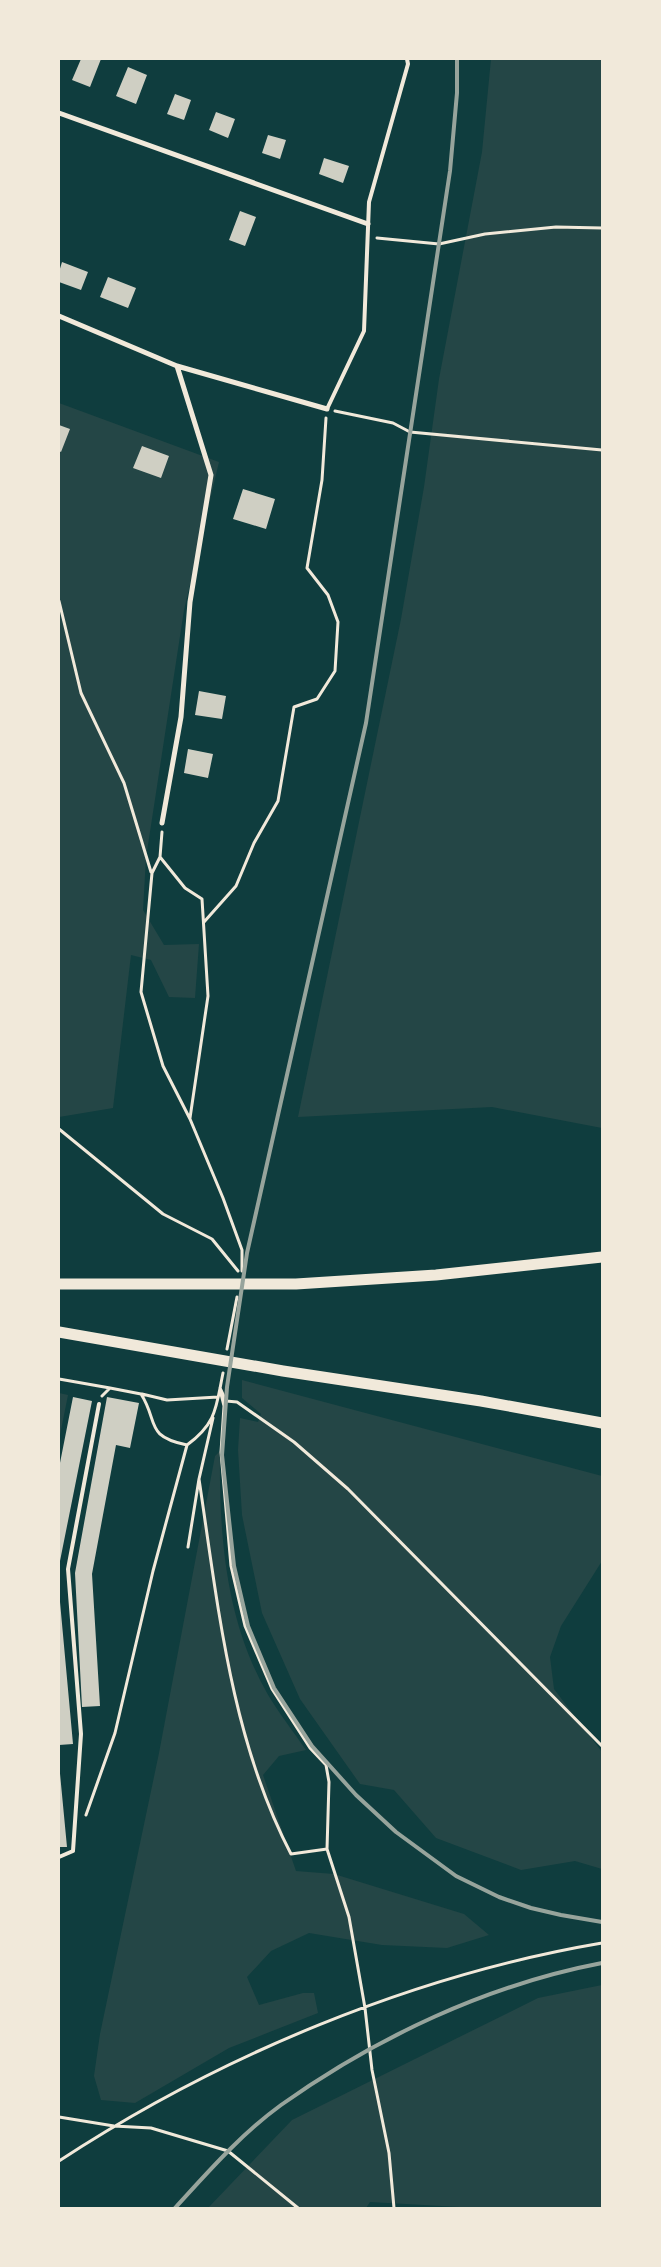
<svg xmlns="http://www.w3.org/2000/svg" width="661" height="2267" font-family="Manrope,sans-serif">
  <style>
    .green { fill: #244646 }
    .building { fill: #cfcfc3 }
    .lines { fill: none; stroke-linecap: round; stroke-linejoin: round }
    .path { stroke: #f1e9da; stroke-width: 3 }
    .service { stroke: #f1e9da; stroke-width: 4 }
    .minor { stroke: #f1e9da; stroke-width: 5 }
    .primary { stroke: #f1e9da; stroke-width: 11 }
    .trunk { stroke: #f1e9da; stroke-width: 11 }
    .rail { stroke: #97a49c; stroke-width: 4 }
  </style>
  <rect width="100%" height="100%" fill="#0f3d3e"/>
  <path class="green" d="M491,59H602V1128L492,1107L298,1117L401,619L424,487L439,379L482,152Z
    M59,403L219,462L184,610L146,858L143,910L164,945L199,944L195,998L169,997L151,960L131,955L113,1108L59,1117Z
    M242,1380L602,1476V1561L561,1626L550,1657L554,1689L602,1752V1869L575,1861L521,1870L436,1838L394,1790L360,1784L300,1699L262,1613L242,1515L238,1450L240,1418L258,1422L261,1414L242,1398Z
    M59,1393L68,1395L59,1440Z
    M220,1451C219,1533 225,1619 267,1693C278,1712 293,1731 306,1750L279,1756L263,1775L296,1871L334,1874L464,1914L489,1935L447,1948L382,1945L309,1933L271,1951L247,1977L259,2005L303,1993H314L318,2013L229,2048L135,2103L101,2100L94,2076L100,2034L159,1753L215,1456Z
    M602,1985V2208H477L370,2202L366,2208H208L292,2120L538,1998Z"/>
  <path class="building" d="M81,59H101L90,87L72,80Z
    M128,67L147,75L136,104L116,96Z
    M175,94L191,100L184,120L167,114Z
    M216,112L235,119L228,138L209,130Z
    M268,135L286,140L280,159L262,153Z
    M324,158L349,166L343,183L319,174Z
    M240,211L256,217L245,246L229,240Z
    M62,262L88,272L81,290L59,282V272Z
    M108,277L136,288L128,308L100,297Z
    M59,425L70,429L61,452L59,451Z
    M142,446L169,456L161,478L133,468Z
    M243,489L275,499L266,529L233,519Z
    M199,691L226,696L222,719L195,715Z
    M188,749L213,754L208,778L184,773Z
    M73,1397L92,1401L60,1561L59,1468Z
    M107,1397L139,1403L130,1448L116,1445L92,1574L100,1706L82,1707L75,1573Z
    M59,1591L73,1744L59,1745Z
    M59,1763L67,1847H59Z"/>
  <g class="lines">
    <path class="path" d="M377,238L439,244L485,234L556,227L602,228
      M335,411L393,423L410,432L602,450
      M59,601L81,693L124,783L151,872
      M162,832L160,857L152,873L141,992L163,1066L190,1119L223,1198L242,1250V1271
      M160,857L185,888L202,899L208,996L190,1118
      M204,922L236,886L254,843L278,801L294,707L317,699L335,671L338,622L328,595L307,568L322,480L326,418
      M59,1129L163,1214L212,1239L238,1271
      M227,1349L237,1297
      M59,1379L110,1388
      M220,1388L226,1401L237,1402L294,1442L348,1489L602,1746
      M142,1394L167,1400L218,1397
      M221,1394L224,1406L221,1452L231,1566L245,1626L272,1689L310,1748L326,1765L329,1782L327,1849
      M102,1396L110,1388L141,1394C159,1422 144,1436 187,1445C217,1423 216,1407 223,1373
      M199,1479C218,1606 231,1739 291,1854L327,1849L349,1917L365,2008L372,2070L389,2153L394,2208
      M188,1547L199,1479L213,1418
      M86,1815L115,1733L153,1571L187,1445
      M59,2117L114,2126L151,2128L228,2151L298,2208
      M59,2161C219,2056 413,1975 602,1943"/>
    <path class="service" d="M327,409L364,331L369,202L408,64L407,59
      M59,1857L73,1851L81,1734L68,1569L99,1404"/>
    <path class="minor" d="M59,113L368,224
      M59,316L177,366L327,409
      M162,823L181,717L190,602L211,475L177,366"/>
    <path class="primary" d="M59,1332L283,1371L481,1401L602,1423"/>
    <path class="trunk" d="M59,1284H296L436,1275L602,1257"/>
    <path class="rail" d="M457,59V93L450,171L366,723L247,1253L227,1387L222,1455L234,1566L248,1626L274,1688L312,1746L356,1795L396,1832L456,1876L499,1897L531,1908L561,1915L602,1922
      M175,2208C208,2172 241,2134 281,2105C377,2037 487,1985 602,1963"/>
  </g>
  <rect width="661" height="2267" fill="none" stroke="#f1e9da" stroke-width="120"/>
</svg>
